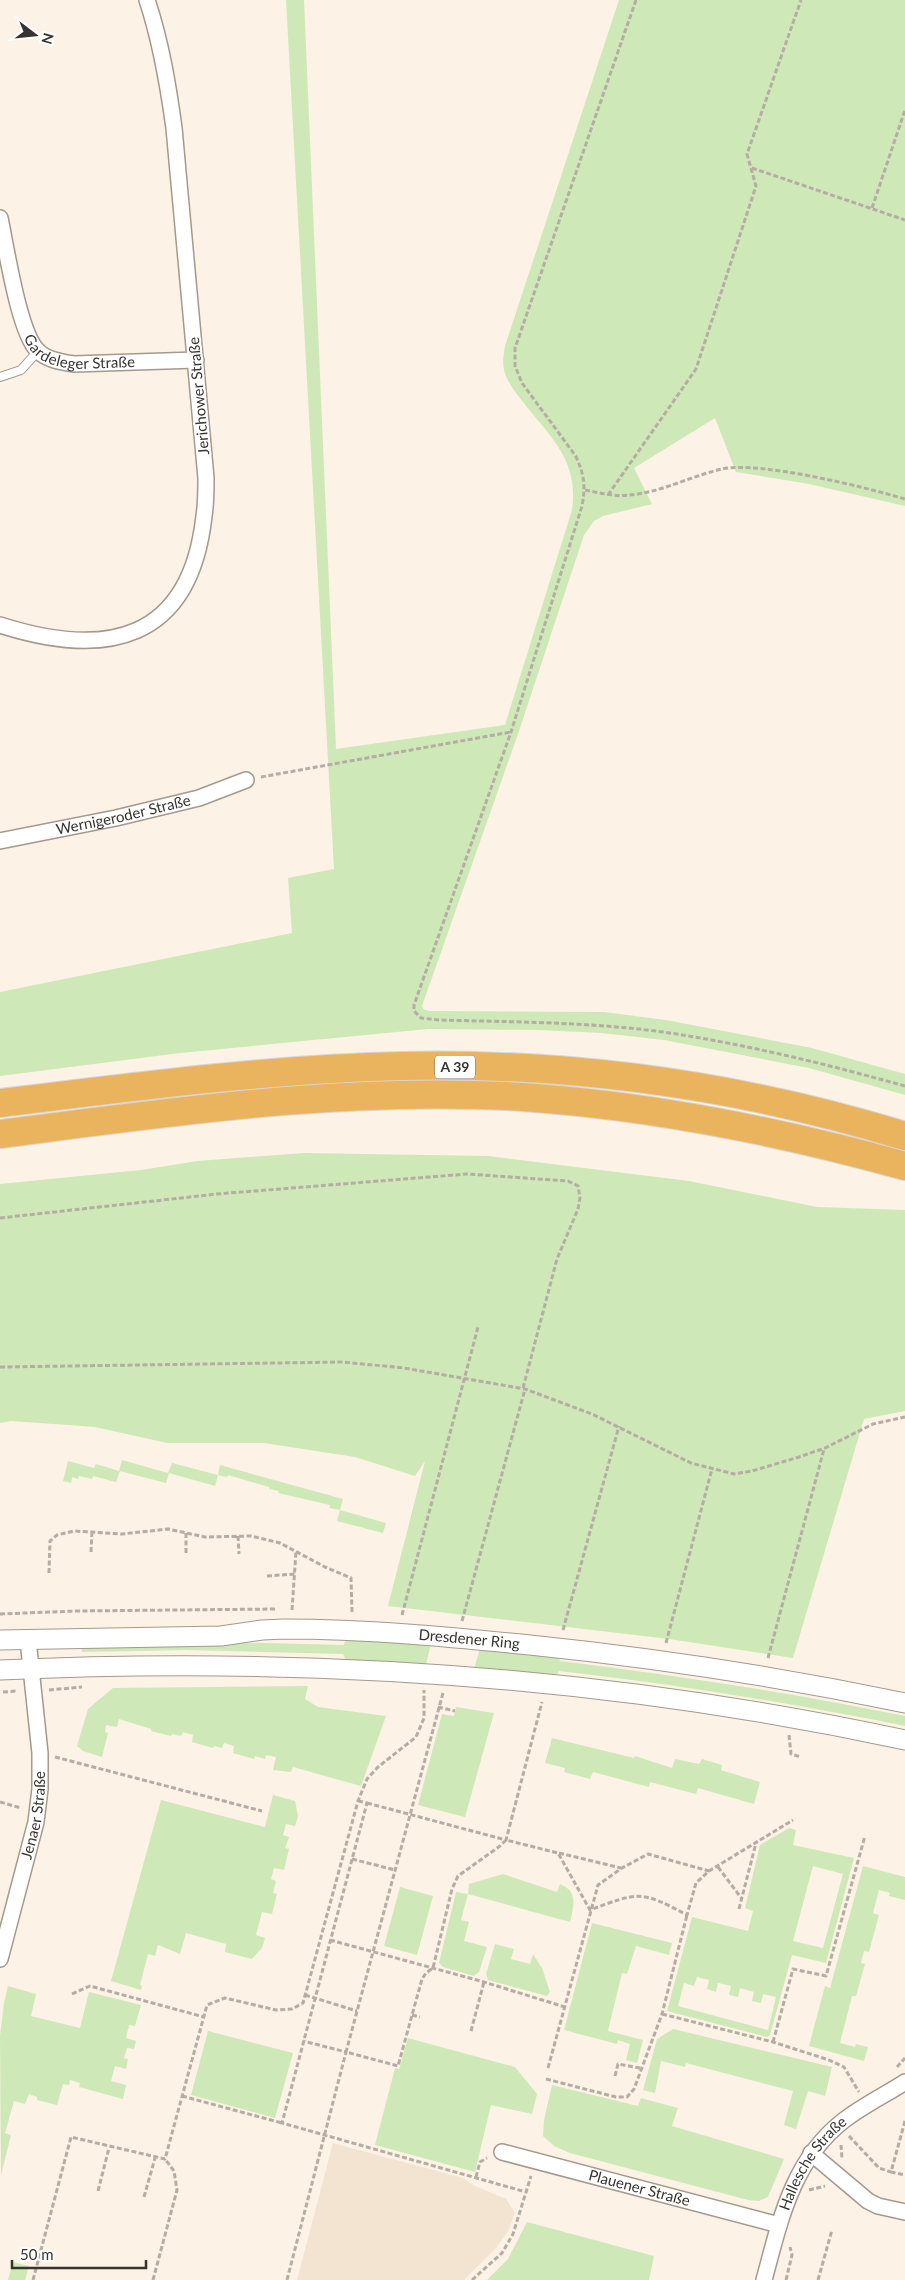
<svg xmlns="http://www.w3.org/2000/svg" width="905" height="2280" font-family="Lato,sans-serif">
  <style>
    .built { fill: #f3e4d2 }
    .green { fill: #cee9b7; fill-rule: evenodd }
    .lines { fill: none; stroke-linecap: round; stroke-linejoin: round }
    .service-casing { stroke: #a3998d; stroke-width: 10 }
    .minor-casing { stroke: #a3998d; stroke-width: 18 }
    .tertiary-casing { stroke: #a3998d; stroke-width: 21 }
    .motorway-casing { stroke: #d7d6d5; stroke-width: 30 }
    .path { stroke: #b5ada3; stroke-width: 3; stroke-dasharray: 5 2.5; stroke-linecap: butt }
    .service { stroke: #fff; stroke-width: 8 }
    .minor { stroke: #fff; stroke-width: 15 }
    .tertiary { stroke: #fff; stroke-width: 19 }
    .motorway { stroke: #eab35d; stroke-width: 28 }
    .labels { text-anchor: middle; stroke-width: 4; stroke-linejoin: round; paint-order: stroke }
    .shield { fill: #fff; stroke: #73716d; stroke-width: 1 }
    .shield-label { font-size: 14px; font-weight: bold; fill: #37342f }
    .street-label { font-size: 15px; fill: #37342f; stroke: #fff }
  </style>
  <rect width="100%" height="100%" fill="#fcf2e5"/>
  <path class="built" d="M333,2143L463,2178L475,2186L506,2199L515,2213L508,2232L496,2248L464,2280H297Z"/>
  <path class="green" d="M286,0H304L336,749L505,725L572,510C579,460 551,438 523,402C515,392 506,381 504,369C502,362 504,353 505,346L619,0H905V506L809,484L736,472L715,418L634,468L652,504L603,516L594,521L584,535L518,734L422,1006L423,1009L429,1011L604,1012L666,1020L812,1048L905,1074V1095L809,1068L664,1040L602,1033L538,1030L428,1029L180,1053L0,1076V992L292,933L288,878L334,869Z
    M304,1153L489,1156L689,1181L817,1207L905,1210V1411L864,1419L793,1658L669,1639L388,1606L425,1461L415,1476L355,1457L264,1443H167L95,1427L11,1421L0,1423V1184L141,1170L198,1161Z
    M122,1460L168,1473L172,1463L218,1475L220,1465L343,1499L340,1510L386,1523L383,1533L337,1521L340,1510L330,1508V1505L278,1493L279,1491L269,1489V1487L228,1475L227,1477L218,1475L215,1486L169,1473L166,1483L120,1471L116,1482L93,1476L92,1479L79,1476L78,1479L72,1477L71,1483L63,1481L68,1461L94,1468L96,1464L119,1471Z
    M346,1636L432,1640L425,1668L348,1664L343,1654L187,1650L82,1652V1642L175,1641L344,1645Z
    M481,1645L556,1653L560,1661C676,1675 791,1693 905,1716V1726C790,1703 675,1684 559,1671L554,1680L473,1672Z
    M308,1686L305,1699L318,1707L386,1716L361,1786L293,1767L291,1772L273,1770L276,1757L266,1755L265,1759L255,1756L254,1759L233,1753L234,1746L224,1743L222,1748L214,1746L213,1748L192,1742L193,1735L183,1732L181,1736L172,1734L171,1736L151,1731V1729L119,1719L117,1727L106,1725L105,1732L108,1733L102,1757L83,1751L77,1746L88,1709L113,1688Z
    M456,1707L494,1713L465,1817L418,1805L442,1714L454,1716Z
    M552,1738L634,1758L635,1756L672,1768L675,1759L699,1764L702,1759L722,1765L721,1770L760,1782L754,1804L698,1788L696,1794L650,1782L649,1787L593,1772L590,1779L564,1772L565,1768L545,1763Z
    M273,1795L295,1801L298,1816L295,1826L286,1824L283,1835L289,1837L285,1848L289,1849L284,1870L274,1868L271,1879L276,1881L273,1893L277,1894L272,1914L262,1912L256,1935L265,1938L262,1948L252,1959L225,1952L226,1944L186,1933L180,1954L158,1945L155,1956L148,1954L140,1985L142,1986L141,1990L111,1981L161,1800L265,1827Z
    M789,1828L796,1830L793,1845L854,1858L826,1963L792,1955L770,2035L767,2037L667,2011L692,1917L748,1931L753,1911L745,1908L760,1845ZM813,1866L843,1874L823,1948L793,1941ZM697,1977L709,1980L707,1989L716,1992L718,1983L731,1986L729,1995L738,1997L740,1988L754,1992L752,2001L761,2003L763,1994L776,1997L768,2030L678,2006L684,1983L694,1986Z
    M863,1866L905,1877V1900L889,1896L890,1893L879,1890L873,1913L879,1915L869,1952L864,1951L861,1963L865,1964L856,1996H852L840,2043L855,2047L856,2044L868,2047L864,2061L809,2046L825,1986L830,1988Z
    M503,1874L557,1892L560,1884C578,1891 574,1906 570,1922L468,1894L461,1920L469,1922L464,1941L487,1947L479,1972L474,1976L443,1967L439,1963L456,1892L468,1894L469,1884Z
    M400,1887L433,1896L417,1955L384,1946Z
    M592,1923L672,1943L669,1955L636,1946L627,1974L622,1973L608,2031L643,2040L637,2063L626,2060L630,2044L618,2040L617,2044L564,2030Z
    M495,1944L514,1949L511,1959L530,1964L533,1954L542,1968L550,1992L547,1996L488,1980L486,1974Z
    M8,1986L36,1994L31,2016L80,2028L89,1992L141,2005L135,2026L129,2025L126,2038L136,2041L134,2049L127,2048L124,2058L128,2059L126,2069L115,2066L111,2081L126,2085L123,2099L79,2087L80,2083L70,2080L69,2085L63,2084L57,2105L37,2100V2097L29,2094L25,2104L14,2101L5,2133L11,2135L1,2175L0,2036L4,2003Z
    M673,2029L832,2067L825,2096L808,2091L796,2129L784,2125L793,2091L686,2063L685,2067L661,2061L655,2093L643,2090L657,2039Z
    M208,2031L293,2053L275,2118L191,2095Z
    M408,2038L515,2067L537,2094L532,2114L491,2105L475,2172L375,2145L395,2068L399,2069Z
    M552,2085L638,2106L641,2098L678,2108L672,2126L784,2159L768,2197L759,2201L748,2200L570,2153L554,2146L543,2136L544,2120Z
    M527,2222L654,2256L649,2280H487L508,2259Z
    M13,2262L29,2266L25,2280H8Z"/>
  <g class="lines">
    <defs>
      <path id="service" d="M0,377L21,370L38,351"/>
      <g id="minor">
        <path id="s1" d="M0,218C6,246 19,334 38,351C47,360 62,362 74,364L196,360"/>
        <path d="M0,625C106,659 190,642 204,516C206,504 206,491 206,478L174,128C168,84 161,42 147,0"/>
        <path id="s2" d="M0,841L116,818L199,798L246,780"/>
        <path id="s3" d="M0,1959L36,1822L40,1789V1753L28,1640"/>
        <path id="s4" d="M502,2152L779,2225"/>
        <path d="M811,2153L868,2201L878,2206L905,2212"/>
        <path id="s5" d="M764,2280C780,2221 792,2161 843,2121C862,2106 885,2095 905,2082"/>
      </g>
      <g id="tertiary">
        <path id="s6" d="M0,1640L221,1636L262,1630L284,1629C366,1629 449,1637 530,1645C656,1658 781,1677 905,1703"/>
        <path d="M0,1670C304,1656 608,1676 905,1740"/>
      </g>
      <path id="motorway" d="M0,1103C134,1087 267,1069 402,1066C573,1062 742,1086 905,1136
        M0,1134C172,1112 347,1086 522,1097C652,1106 779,1131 905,1166"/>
    </defs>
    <use href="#service" class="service-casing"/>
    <use href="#minor" class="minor-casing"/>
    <use href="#tertiary" class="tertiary-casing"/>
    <use href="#motorway" class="motorway-casing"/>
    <path class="path" d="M636,0L515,348V366L522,383L575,455C584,473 586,486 582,506L511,732L414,1005V1011L421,1018L439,1020C514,1022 589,1022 663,1032C745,1044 826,1064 905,1086
      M752,168L905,220
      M872,208L905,110
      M585,490C600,493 615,497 630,495C662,492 691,476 722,469C760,461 865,487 905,499
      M608,495L696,369L756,186L747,154L801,0
      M261,777L511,732
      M0,1218L217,1194L467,1174L568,1181L578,1186L580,1198L578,1209L557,1259L523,1388
      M0,1367L343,1362L404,1368L525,1389L592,1414L691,1463L734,1474L752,1471L799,1457L825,1448L873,1424L905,1417
      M238,1536L239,1554
      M91,1552L92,1532
      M186,1553V1533
      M49,1573L50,1541L57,1535L74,1531L122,1534L168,1529L205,1537L251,1536L280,1543L325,1567L351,1578L352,1612
      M267,1576L295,1574
      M292,1610L296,1551
      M0,1614L76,1611L277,1609
      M402,1615L478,1327
      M462,1621L525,1389
      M563,1630L619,1426
      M666,1643L712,1469
      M768,1658L824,1449
      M49,1690L82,1687
      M3,1692L17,1691
      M443,1693L346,2052L398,2066L422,1979L426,1973L433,1968L452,1889L458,1876L500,1846L506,1840L558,1853L590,1910C638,1892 641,1890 687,1915L696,1883L709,1871L793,1820
      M438,1707L455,1711
      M789,1735L791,1754L801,1757
      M55,1757L262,1811
      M358,1801L367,1803L282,2123L526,2192
      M0,1802L21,1808
      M367,1803L506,1840L542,1702
      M559,1853L621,1868
      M352,1859L395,1870
      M718,1867L742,1899
      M739,1909L756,1843
      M330,1940L484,1982L565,2007
      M72,1994L90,1986L204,2017
      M305,1995L357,2011
      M662,2014L773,2042L829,2060L844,2067L859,2092
      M412,2015L420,2017
      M471,2031L484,1982
      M773,2042L793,1969L826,1976L865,1836
      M897,2067L905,2058
      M548,2068L598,1885L622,1868L648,1854L709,1871
      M615,2076L618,2064L640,2068
      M546,2079L616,2097H627L634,2089L662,2014L687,1915
      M182,2096L282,2123
      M905,2121L891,2172L905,2175
      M849,2136L879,2168L891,2172
      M841,2145L842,2158
      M476,2177L480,2162L487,2158
      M809,2190L825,2186
      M98,2191L109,2148
      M144,2197L155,2158
      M33,2280L71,2137L165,2159L207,2005L225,1998L276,2010L292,2009L303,2003L358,1801L367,1779L378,1767L416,1737L424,1718V1690
      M153,2280L177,2190L174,2171L165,2159
      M287,2280L346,2052L303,2041
      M472,2280L502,2253L513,2234L531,2176
      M786,2280L792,2255L790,2247
      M818,2280L832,2230"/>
    <use href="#service" class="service"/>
    <use href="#minor" class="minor"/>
    <use href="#tertiary" class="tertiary"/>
    <use href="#motorway" class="motorway"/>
  </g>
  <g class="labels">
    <rect class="shield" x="435" y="1055.5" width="40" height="23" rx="4"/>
    <g class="shield-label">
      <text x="455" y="1072">A 39</text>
    </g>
    <g class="street-label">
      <text dy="5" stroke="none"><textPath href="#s1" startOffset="180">Gardeleger Straße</textPath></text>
      <text transform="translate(199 396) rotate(-95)" y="5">Jerichower Straße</text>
      <text dy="5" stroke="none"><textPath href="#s2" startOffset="126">Wernigeroder Straße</textPath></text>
      <text dy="5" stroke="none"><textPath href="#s6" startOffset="470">Dresdener Ring</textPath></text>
      <text dy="5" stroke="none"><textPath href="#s3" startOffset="148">Jenaer Straße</textPath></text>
      <text dy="5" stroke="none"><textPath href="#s5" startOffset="128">Hallesche Straße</textPath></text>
      <text dy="5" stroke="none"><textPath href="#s4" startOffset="142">Plauener Straße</textPath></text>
    </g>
  </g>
  <g transform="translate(35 35) rotate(106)" stroke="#ffffff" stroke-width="4" paint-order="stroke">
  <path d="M0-4L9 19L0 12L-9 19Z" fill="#37342f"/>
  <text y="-8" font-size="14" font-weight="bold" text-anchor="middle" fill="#37342f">N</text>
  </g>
  <path d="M12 2260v8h134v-8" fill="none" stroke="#37342f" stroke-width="2.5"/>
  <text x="20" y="2260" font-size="15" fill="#37342f" stroke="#ffffff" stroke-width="4" paint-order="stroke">50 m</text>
</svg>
